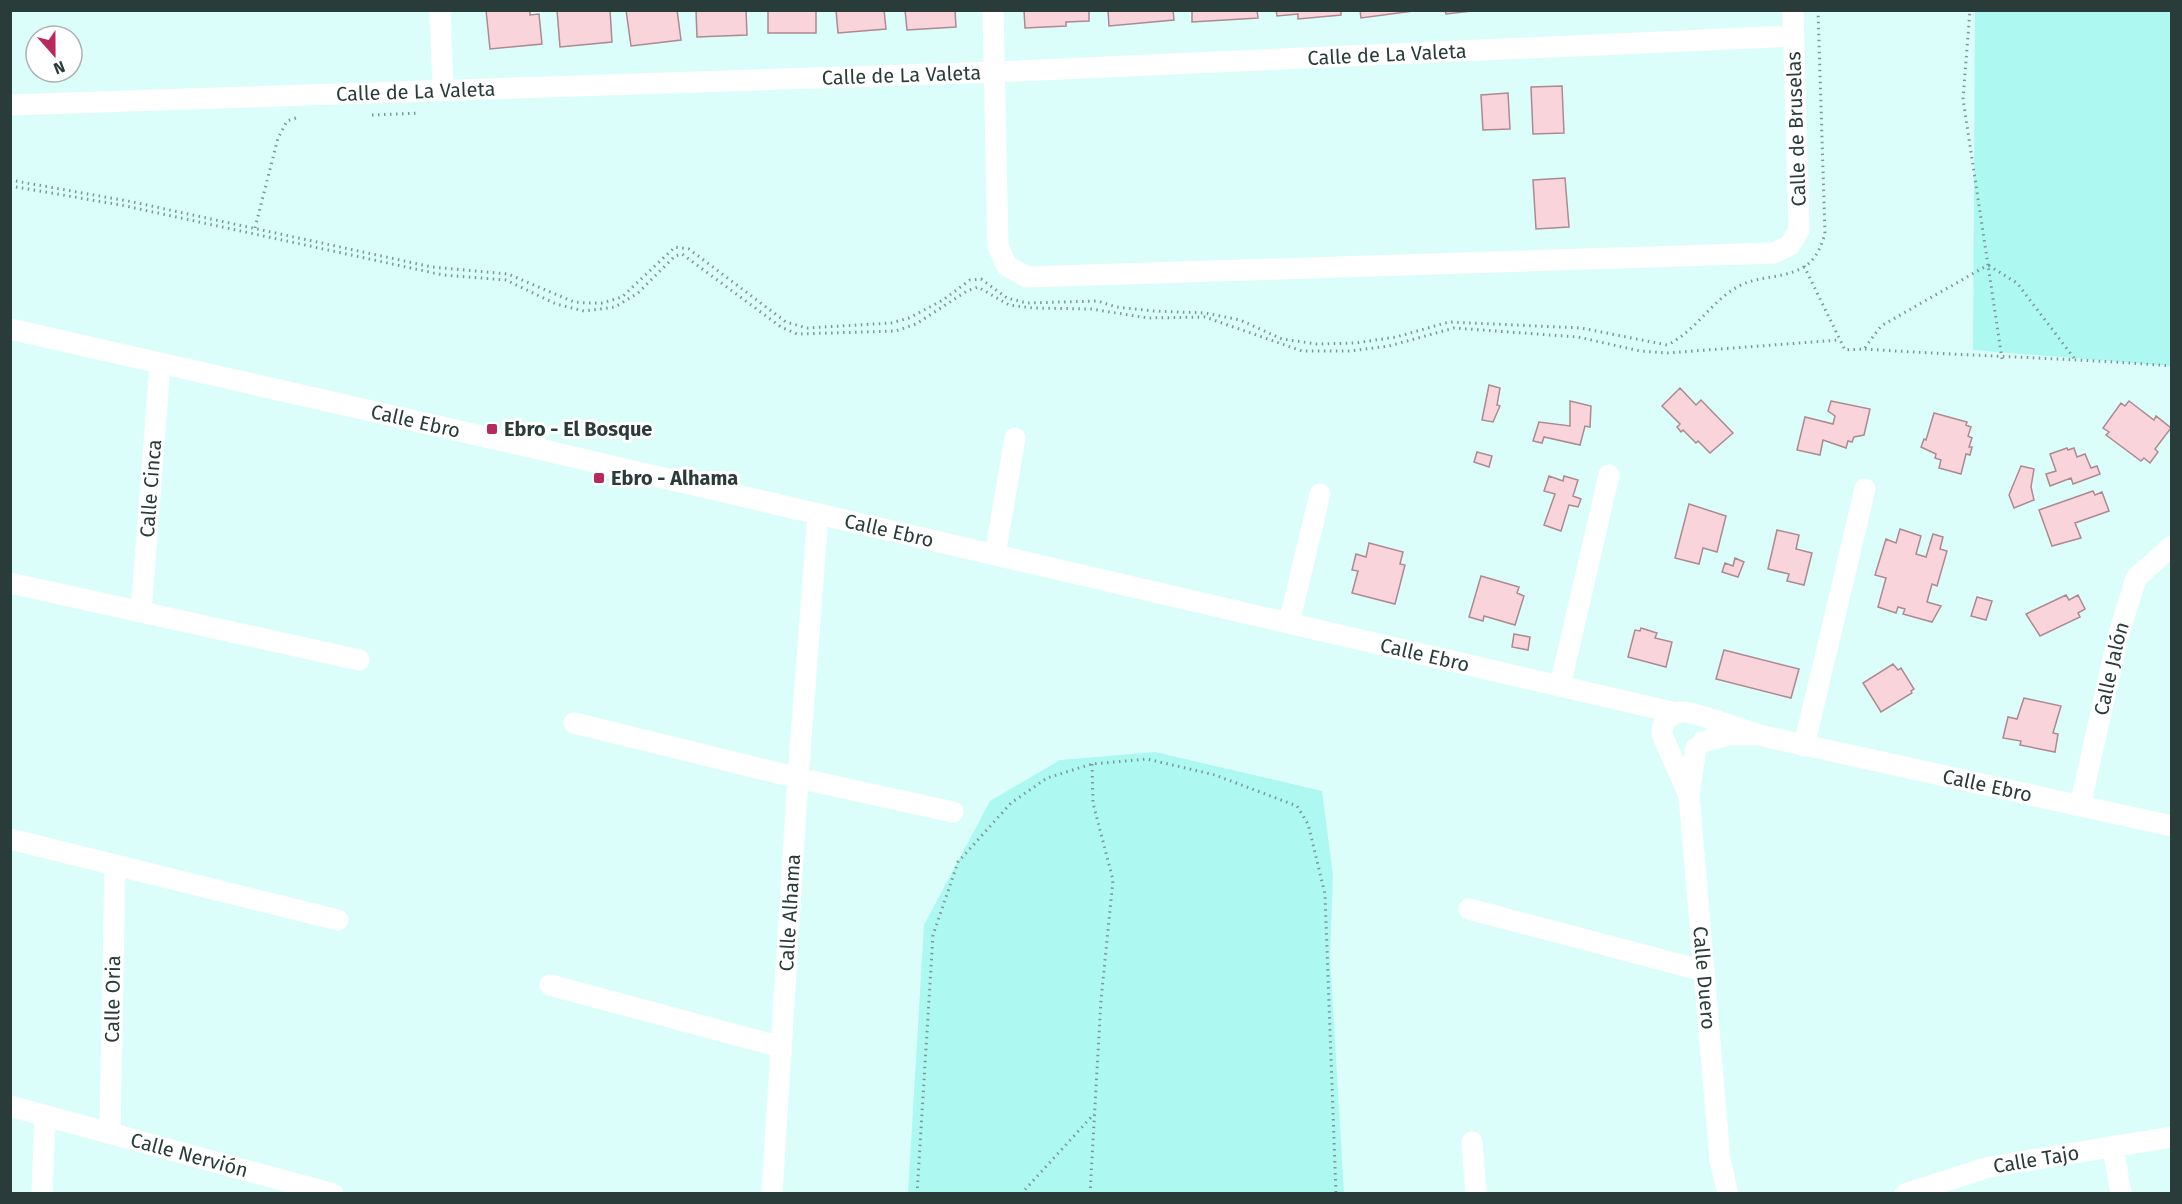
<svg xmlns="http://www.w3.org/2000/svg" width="2182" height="1204" font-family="'Fira Sans',sans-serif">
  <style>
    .green { fill: #adf9f2 }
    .building { fill: #f9d4db; stroke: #ad8990; stroke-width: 1.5 }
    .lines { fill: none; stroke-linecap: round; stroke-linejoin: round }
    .path { stroke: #7e9795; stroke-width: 3; stroke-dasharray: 1.5 4.5; stroke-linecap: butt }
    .minor { stroke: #fff; stroke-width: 21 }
    .poi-dot { fill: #b82a5d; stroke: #fff; stroke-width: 2 }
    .labels { text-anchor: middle; stroke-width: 6; stroke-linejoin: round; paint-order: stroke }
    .street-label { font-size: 20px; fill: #2a3c3a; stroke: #fff }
    .poi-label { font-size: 20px; font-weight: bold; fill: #2a3c3a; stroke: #fff; text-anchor: start }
  </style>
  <rect width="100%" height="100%" fill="#dcfefb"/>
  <path class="green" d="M1975,11H2171V366L1973,350Z
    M1155,752L1322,791L1333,875L1330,956L1344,1193H908L924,925L990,801L1060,760Z"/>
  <path class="building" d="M486,10H530V15L539,14L542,44L490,49Z
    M557,10H610L612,42L560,47Z
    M626,10H677L681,40L631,46Z
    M696,10H746L747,35L697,37Z
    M768,10H816V33H768Z
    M836,10H884L886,29L838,33Z
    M905,10H955L956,27L907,30Z
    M1024,10H1089V21L1066,22V26L1025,28Z
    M1108,10H1173L1174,20L1109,26Z
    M1192,10H1257L1258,18L1192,22Z
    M1276,10H1341V15L1298,19V14L1277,16Z
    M1360,10H1421L1361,18Z
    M1445,10H1481L1446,14Z
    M1562,86L1564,133L1533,134L1531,87Z
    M1508,93L1510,129L1483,130L1481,95Z
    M1565,178L1569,227L1536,229L1533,180Z
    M1489,385L1500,388L1497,405L1500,406L1493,422L1482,420Z
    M1680,388L1696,405L1701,400L1733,433L1710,453L1698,441L1696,443L1683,430L1681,432L1677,427L1680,424L1662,406Z
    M1570,401L1591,406L1590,427L1585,426L1580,445L1544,437L1542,443L1533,441L1539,422L1570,426Z
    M1831,401L1870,409L1864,435L1854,437L1852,442L1848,441L1846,448L1823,440L1820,455L1797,450L1805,417L1833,424L1835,416L1828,411Z
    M2129,401L2154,420L2156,416L2171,428L2155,449L2158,452L2150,463L2144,458L2141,461L2106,435L2109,432L2103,428L2121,403L2125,406Z
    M1934,413L1967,422L1966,425L1971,427L1968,436L1972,438L1969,447H1972L1970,455L1966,454L1961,474L1939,468L1941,460L1935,458L1936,454L1921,447L1924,439L1926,440Z
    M2067,448L2068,450L2074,448L2077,457L2085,454L2091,468L2097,466L2100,474L2073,484L2071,478L2050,486L2046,474L2056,471L2050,454Z
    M1477,452L1492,456L1489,467L1474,462Z
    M2021,466L2034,469L2031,487L2034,500L2014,508L2009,495Z
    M1549,476L1563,481L1564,476L1578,480L1573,496L1581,499L1578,507L1569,505L1561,531L1544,525L1555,494L1544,491Z
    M2093,491L2095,495L2102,492L2109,511L2075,523L2081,538L2052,546L2039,510Z
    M1689,504L1726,516L1717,552L1703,548L1699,564L1675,558Z
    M1900,529L1921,536L1916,554L1926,557L1933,534L1943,537L1940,549L1947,551L1937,586L1932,584L1927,602L1941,606L1932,622L1903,614L1905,609L1898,607L1896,613L1878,607L1886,578L1875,575L1886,539L1896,543Z
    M1777,530L1799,535L1796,549L1812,553L1804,585L1787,581L1789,574L1768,569Z
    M1369,543L1403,552L1400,564L1405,565L1395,604L1352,593L1358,571L1352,570L1356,554L1366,557Z
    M1735,558L1744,562L1738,577L1722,572L1725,563L1733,566Z
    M1481,576L1519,587L1517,593L1524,596L1515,625L1484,616L1483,621L1469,617Z
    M2066,595L2069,600L2078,595L2085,609L2078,613L2080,617L2040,636L2026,614Z
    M1977,597L1992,601L1986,620L1971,616Z
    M1641,628L1657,633L1655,638L1672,642L1666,667L1628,657L1635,630L1640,631Z
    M1514,634L1530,637L1528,650L1512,647Z
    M1724,650L1799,669L1791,698L1716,679Z
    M1893,664L1898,670L1901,668L1914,689L1911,691L1912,693L1881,712L1863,683Z
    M2024,698L2061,706L2053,733L2058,734L2055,752L2020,745L2021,741L2003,738L2008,717L2017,719Z"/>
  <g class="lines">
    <path class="path" d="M372,115L419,113
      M10,180L133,202L432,267L508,274L574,302L587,303H602L622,297L675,247L689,249L786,322L807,328L891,323L909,318L943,300L970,280L981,279L1007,298L1027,303L1098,301L1116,307L1154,311L1205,313L1240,320L1282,339L1317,344L1356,343L1396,337L1449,322L1581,328L1667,345C1698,330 1711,300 1741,285C1762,275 1787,279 1807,265C1817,257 1821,246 1825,234L1818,10
      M10,186L121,205L443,275L506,280L556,304L584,311L615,307L638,293L675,256L682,254L781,327L797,334L896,331L916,324L967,291L978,287L1009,305L1033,308L1091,309L1148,318L1205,317L1302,351H1350L1389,346L1454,328L1578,337L1640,351L1667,353L1839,340
      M255,228L278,138L287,121L299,117
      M1804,266L1845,350L1864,349L1881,326L1988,265L1963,99L1970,10
      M1865,349C1967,356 2069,358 2172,366
      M2002,359L1988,265L2017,283L2074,358
      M917,1194L933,935L958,862L1011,803L1047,778L1092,764L1147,759L1215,775L1297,806L1308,824L1325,894L1336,1194
      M1021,1194L1094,1114
      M1090,1194L1101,1000L1113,880L1093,803L1092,764"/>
    <g class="minor">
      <path d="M440,10L443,89"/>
      <path d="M993,10L998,246L1007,266L1027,277L1774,253L1790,245L1799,230L1793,10"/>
      <path id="s1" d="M10,105L994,72L1794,36"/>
      <path id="s2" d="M10,329L530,447L1676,713"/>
      <path d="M995,555L1015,438"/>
      <path d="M10,583L359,660"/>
      <path id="s3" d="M141,612L160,365"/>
      <path d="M1289,623L1320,494"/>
      <path d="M1560,686L1609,475"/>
      <path d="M574,723L798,778L953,812"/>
      <path id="s4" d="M1759,735L2172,826"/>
      <path d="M1804,746L1865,489"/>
      <path id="s5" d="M1696,748L1689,795L1720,1160L1728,1194"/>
      <path d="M1687,792C1684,781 1662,738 1662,733C1662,721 1672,712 1683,712C1696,712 1743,730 1759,735H1729L1702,742"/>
      <path id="s6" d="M2080,806L2118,637L2136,578L2172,546"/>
      <path d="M10,839L338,920"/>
      <path d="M1469,909L1704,971"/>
      <path d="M550,985L781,1047"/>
      <path id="s7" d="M10,1106L333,1194"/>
      <path id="s8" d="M110,1133L115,865"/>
      <path d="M1472,1142L1476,1194"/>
      <path d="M2113,1146L2121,1194"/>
      <path d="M42,1194L45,1115"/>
      <path id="s9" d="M772,1194L798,778L818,514"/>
      <path id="s10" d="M1905,1194L1989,1167L2172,1137"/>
    </g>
  </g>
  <g class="poi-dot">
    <rect x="486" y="423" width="12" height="12" rx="3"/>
    <rect x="593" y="472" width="12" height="12" rx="3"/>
  </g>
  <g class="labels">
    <g class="street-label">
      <text dy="7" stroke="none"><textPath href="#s1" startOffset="1378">Calle de La Valeta</textPath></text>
      <text dy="7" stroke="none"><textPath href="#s1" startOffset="892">Calle de La Valeta</textPath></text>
      <text dy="7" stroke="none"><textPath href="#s1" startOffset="406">Calle de La Valeta</textPath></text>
      <text transform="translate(1796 129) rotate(-92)" y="7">Calle de Bruselas</text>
      <text dy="7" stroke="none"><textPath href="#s2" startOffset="416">Calle Ebro</textPath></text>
      <text dy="7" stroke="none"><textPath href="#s3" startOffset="124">Calle Cinca</textPath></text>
      <text dy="7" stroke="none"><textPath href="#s2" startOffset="902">Calle Ebro</textPath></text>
      <text dy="7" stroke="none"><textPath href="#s2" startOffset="1452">Calle Ebro</textPath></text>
      <text dy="7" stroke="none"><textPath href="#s6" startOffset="141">Calle Jalón</textPath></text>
      <text dy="7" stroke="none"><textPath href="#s4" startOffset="234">Calle Ebro</textPath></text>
      <text dy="7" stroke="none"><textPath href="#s9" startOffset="282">Calle Alhama</textPath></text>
      <text dy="7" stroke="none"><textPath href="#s5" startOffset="231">Calle Duero</textPath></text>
      <text dy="7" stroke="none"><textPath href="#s8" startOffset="134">Calle Oria</textPath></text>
      <text dy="7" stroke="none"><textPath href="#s7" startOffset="186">Calle Nervión</textPath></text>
      <text dy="7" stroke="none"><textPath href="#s10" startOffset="136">Calle Tajo</textPath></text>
    </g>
    <g class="poi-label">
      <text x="504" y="436">Ebro - El Bosque</text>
      <text x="611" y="485">Ebro - Alhama</text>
    </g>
  </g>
  <rect width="2182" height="1204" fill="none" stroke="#2a3c3a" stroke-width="24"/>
  <g transform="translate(54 54) rotate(159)"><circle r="28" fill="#ffffff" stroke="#aab1b0" stroke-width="1.5"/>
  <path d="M0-4.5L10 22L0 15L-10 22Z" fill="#b82a5d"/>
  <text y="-9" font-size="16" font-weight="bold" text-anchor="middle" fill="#2a3c3a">N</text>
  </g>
</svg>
